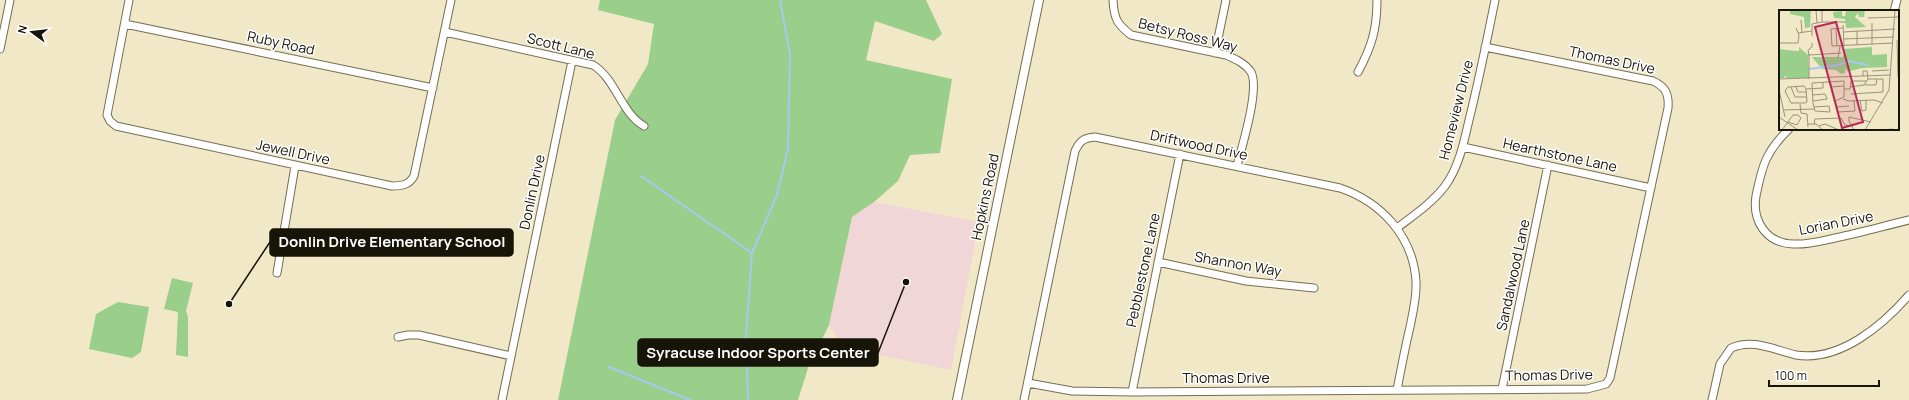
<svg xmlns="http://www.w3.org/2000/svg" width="1909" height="400" font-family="Manrope,sans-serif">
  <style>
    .commercial { fill: #f1d6d8 }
    .green { fill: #99cf8b }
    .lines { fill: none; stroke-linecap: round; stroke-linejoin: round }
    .stream { stroke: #a9c7f3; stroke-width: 2 }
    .minor-casing { stroke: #766d51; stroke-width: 9 }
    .tertiary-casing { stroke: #766d51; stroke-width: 10 }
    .minor { stroke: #fff; stroke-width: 7 }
    .tertiary { stroke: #fff; stroke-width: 8 }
    .labels { text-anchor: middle; stroke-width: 3; stroke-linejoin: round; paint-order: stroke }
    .street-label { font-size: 14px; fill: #171408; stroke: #fff }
    .inset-river { fill: none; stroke: #a9c7f3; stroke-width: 2 }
    .inset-road { fill: none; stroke: #9a937b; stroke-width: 1 }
    .view { fill: #b92955; fill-opacity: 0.15; stroke: #b92955; stroke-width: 2 }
    .inset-edge { fill: none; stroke: #171408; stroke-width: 2 }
    .leader { fill: none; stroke: #171408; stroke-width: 1.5 }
    .callout-dot { fill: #171408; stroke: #fff; stroke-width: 1.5 }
    .callout { fill: #171408; stroke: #171408; stroke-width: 1.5 }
    .callout-label { font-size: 15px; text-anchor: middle; font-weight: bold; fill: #fff }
  </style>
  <rect width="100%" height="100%" fill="#f1e8c8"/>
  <path class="commercial" d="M874,202L979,222L951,370L842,347L829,325L852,217Z"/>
  <path class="green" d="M600,0H926L942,34L934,41L875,21L866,60L952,79L940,153L910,155L898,181L874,202L852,217L829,325L808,368L798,400H558L615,120L648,64L654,24L598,10Z
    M172,278L193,283L186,311L188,317V357L176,355L178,312L164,309Z
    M118,302L149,307L141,352L132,358L89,349L96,314Z"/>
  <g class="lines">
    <path class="stream" d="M641,176L752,253
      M609,367L690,400
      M748,400L746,337L752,253L777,195L788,148L790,54L780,0"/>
    <defs>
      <path id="minor" d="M129,0L107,115L110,121L116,126L392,186C402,186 409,185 414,176L451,0
        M1113,0C1114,19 1117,24 1131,35L1226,55C1235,59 1245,63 1251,72C1260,89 1242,146 1237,166
        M1894,11L1897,0
        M125,24L433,88
        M445,32L593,65C616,79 621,113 644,126
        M0,49L10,0
        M1215,53L1226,0
        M1358,72C1372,46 1377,29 1377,0
        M1789,129C1766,151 1762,166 1756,196C1752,221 1766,243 1793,244C1807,245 1821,241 1835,238C1860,233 1884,226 1909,220
        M1463,147L1651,188
        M1397,228C1414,215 1432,203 1445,186C1459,167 1464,142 1469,120C1479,80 1487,40 1495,0
        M1158,262L1246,281L1314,288
        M277,273L295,166
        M398,337L408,335H419L511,356
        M1028,383L1072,391L1132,392L1587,389L1606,384L1610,378L1668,108C1669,94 1666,87 1653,81L1485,47
        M1502,389L1548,165
        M1132,392L1180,154
        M502,400L572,61
        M1024,400L1075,151C1080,141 1083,138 1095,137L1340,188C1381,202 1413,236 1416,281C1417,296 1413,312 1410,327C1405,348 1401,369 1397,390
        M1712,400L1720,364L1731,348C1753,338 1774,350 1796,355C1840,362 1883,325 1909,295"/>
      <path id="tertiary" d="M957,400L1039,0"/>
    </defs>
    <use href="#minor" class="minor-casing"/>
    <use href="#tertiary" class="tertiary-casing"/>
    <use href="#minor" class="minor"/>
    <use href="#tertiary" class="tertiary"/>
  </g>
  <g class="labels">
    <g class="street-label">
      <text transform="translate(1188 35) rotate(14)" y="5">Betsy Ross Way</text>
      <text transform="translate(281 43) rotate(12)" y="5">Ruby Road</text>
      <text transform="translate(561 46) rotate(14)" y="5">Scott Lane</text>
      <text transform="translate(1612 60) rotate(12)" y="5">Thomas Drive</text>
      <text transform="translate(1456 110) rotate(-76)" y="5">Homeview Drive</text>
      <text transform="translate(1199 145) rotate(12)" y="5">Driftwood Drive</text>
      <text transform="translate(293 152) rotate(12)" y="5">Jewell Drive</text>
      <text transform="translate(1560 155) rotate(12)" y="5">Hearthstone Lane</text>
      <text transform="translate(532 192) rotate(-78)" y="5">Donlin Drive</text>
      <text transform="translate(985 197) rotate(-78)" y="5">Hopkins Road</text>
      <text transform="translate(1836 223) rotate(-11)" y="5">Lorian Drive</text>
      <text transform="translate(1238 264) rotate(10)" y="5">Shannon Way</text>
      <text transform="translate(1143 270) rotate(-78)" y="5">Pebblestone Lane</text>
      <text transform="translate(1513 275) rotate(-78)" y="5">Sandalwood Lane</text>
      <text transform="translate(1549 375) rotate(-1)" y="5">Thomas Drive</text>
      <text x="1226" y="383">Thomas Drive</text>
    </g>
  </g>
  <g transform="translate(1779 10)">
    <rect width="120" height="120" fill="#f1e8c8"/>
    <path d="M11,0H32L31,17L26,18L25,7L11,4ZM86,0L85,7H80L79,3L76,7L87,17L67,18L66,9L55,8L54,2L63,1V6H66L67,1ZM20,37L29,45L30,68H7V65L5,68H0V39L16,41H20ZM93,37V45L108,44V57L83,58L71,61L70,58L68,62L66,58V63L62,64L57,60L43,59L33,47H64L65,39Z" fill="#99cf8b"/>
    <path class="inset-river" d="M30,59L60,55L69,51L89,55"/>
    <path class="inset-road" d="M37,0L38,13M89,8L120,7M22,10L23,22M43,12H67M93,13V34M64,15L65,35M64,18L52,19L53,36L114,33M57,19L58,36M78,21V35M64,22L116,19M19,23L33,21M33,26V14L43,12V0M65,29L115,27M0,33H19L20,25L17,18M30,46L29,40L33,37V33M59,48L61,36M93,61L110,60M119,67L118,31L120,30M0,69L111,65M30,69V45L62,43M51,71L59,102L76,101L75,91M86,75H97L98,69M12,77L16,87H28M17,77L19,82H27M52,77L65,76M71,77L85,75L89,69L88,61H84V66M27,79L44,78V72M65,79H71L72,71H88M0,80L6,107M6,81L12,93H26L28,92L27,79M6,81L9,77L25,76L27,79M72,84L104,82V69H89M33,85L46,84L48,89L34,91M64,89L70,91L95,90L104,93M81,90L83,101L87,100V90M21,94L22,103L28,104L29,117M35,97L50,96L51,102L36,101L34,93L33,73L65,71V87L56,91M57,97L70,96M5,100L35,99M0,107L19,120M29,114H37L44,120M35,114L36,109L62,108L66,115L72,116M40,116L46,114L60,120M3,120L14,105H19L22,108L18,115L9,112M75,120L70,111V107L92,112M86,120L110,80L116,0M100,120L114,119"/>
    <path class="view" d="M57,12L84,112L63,118L36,17Z"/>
    <rect width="120" height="120" class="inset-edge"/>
  </g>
  <path class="leader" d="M229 304L270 242M906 282L878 353"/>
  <g class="callout-dot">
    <circle cx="229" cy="304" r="4"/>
    <circle cx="906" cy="282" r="4"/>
  </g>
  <g class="callout">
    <rect x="270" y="229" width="243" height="27" rx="4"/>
    <rect x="638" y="339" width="240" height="27" rx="4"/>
  </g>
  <g class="callout-label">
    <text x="392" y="247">Donlin Drive Elementary School</text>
    <text x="758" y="358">Syracuse Indoor Sports Center</text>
  </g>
  <g transform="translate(32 32) rotate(285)" stroke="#ffffff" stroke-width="3" paint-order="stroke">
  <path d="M0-3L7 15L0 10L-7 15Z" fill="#171408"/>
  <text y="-6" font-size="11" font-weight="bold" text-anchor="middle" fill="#171408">N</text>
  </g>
  <path d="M1769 380v6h110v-6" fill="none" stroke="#171408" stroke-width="2"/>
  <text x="1775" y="380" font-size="12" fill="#171408" stroke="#ffffff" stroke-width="3" paint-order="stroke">100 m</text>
</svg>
